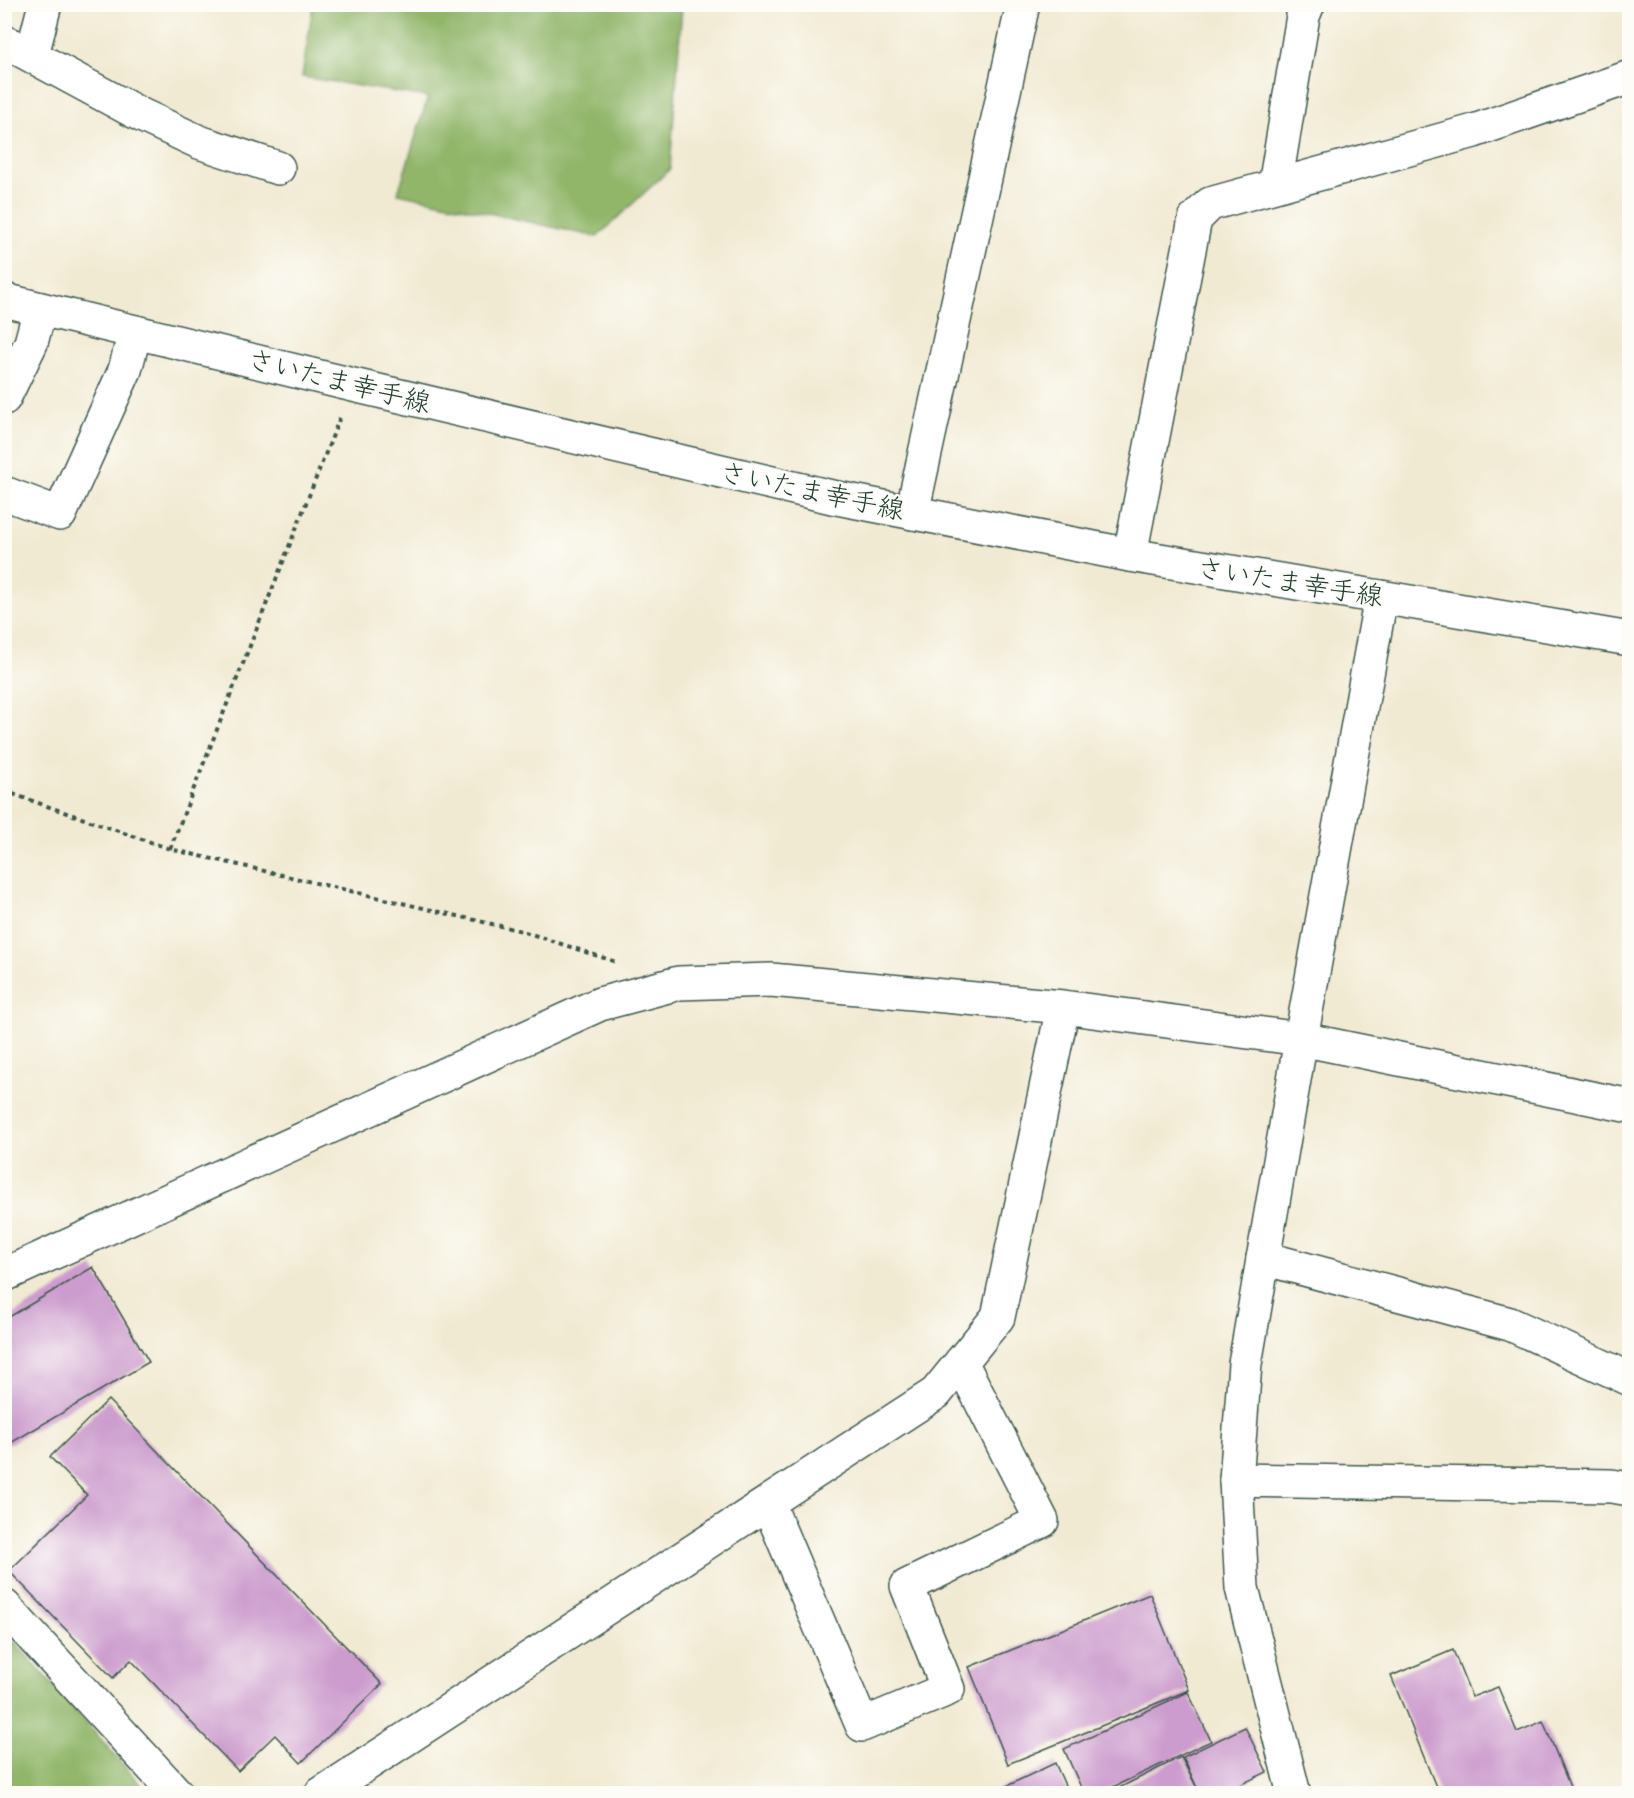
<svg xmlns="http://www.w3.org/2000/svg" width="1634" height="1798" font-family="'Indie Flower','Klee One',sans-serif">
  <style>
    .forest { fill: #91b66a; stroke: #587a4f; stroke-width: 1.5 }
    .building { fill: #cc9cce }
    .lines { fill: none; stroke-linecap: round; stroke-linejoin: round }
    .street-casing { stroke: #3e574c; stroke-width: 36 }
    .secondary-casing { stroke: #3e574c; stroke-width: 36 }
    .primary-casing { stroke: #3e574c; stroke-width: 36 }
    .path { stroke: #3e574c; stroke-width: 4; stroke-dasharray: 4.5 4.5; stroke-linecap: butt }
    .street { stroke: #fff; stroke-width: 33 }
    .secondary { stroke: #fff; stroke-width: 33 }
    .primary { stroke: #fff; stroke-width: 33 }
    .labels { text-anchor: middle; stroke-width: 4.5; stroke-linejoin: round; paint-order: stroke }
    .street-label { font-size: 27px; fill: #1f3d34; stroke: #fdfcf7 }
  </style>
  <rect width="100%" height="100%" fill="#fdfcf7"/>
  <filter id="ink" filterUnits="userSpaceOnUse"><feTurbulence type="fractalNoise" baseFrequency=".0167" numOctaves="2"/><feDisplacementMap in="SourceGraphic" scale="12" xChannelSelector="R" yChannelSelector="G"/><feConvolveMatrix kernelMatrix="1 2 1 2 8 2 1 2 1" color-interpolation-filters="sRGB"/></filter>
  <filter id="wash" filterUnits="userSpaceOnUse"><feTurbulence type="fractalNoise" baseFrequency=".008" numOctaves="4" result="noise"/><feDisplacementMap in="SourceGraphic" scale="24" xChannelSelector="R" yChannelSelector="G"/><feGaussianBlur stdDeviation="1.35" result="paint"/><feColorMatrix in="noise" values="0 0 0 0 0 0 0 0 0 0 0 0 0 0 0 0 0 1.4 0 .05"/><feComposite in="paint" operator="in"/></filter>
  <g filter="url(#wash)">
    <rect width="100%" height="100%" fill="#f1ead3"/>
    <path class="forest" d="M313,5H682L670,169L597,237L398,193L428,97L302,77Z
      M5,1631L148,1793H5Z"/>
    <g id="blocks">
      <path class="building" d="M93,1267L149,1362L4,1447V1320Z
        M108,1400L382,1684L301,1763L275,1735L238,1771L131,1660L113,1678L9,1571L87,1495L50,1457Z
        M1150,1594L1189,1690L1008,1764L969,1667Z
        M1453,1650L1472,1697L1498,1687L1517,1732L1543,1721L1573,1794H1439L1391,1676Z
        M1188,1692L1211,1741L1098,1794H1084L1064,1749Z
        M1245,1727L1267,1772L1221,1794H1107L1181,1757L1199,1792L1183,1757Z
        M1055,1763L1069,1794H990Z"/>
    </g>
  </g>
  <g filter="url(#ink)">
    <use href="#blocks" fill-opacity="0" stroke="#3e574c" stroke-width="1.5"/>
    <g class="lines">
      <defs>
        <path id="street" d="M4,41L141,115L199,142L278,168
          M32,55L45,4
          M1275,186L1303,16L1308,4
          M4,398L31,343L40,309
          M4,493L60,514L125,370L135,332
          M912,513L1023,4
          M1130,555L1195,219L1210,204L1474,131L1630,77
          M1263,1258L1510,1324L1630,1379
          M4,1275L600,1004L679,983L771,980L1063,1007L1301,1039L1630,1106
          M768,1503L862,1725L948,1689L907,1586L1042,1521L961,1362
          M4,1606L177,1794
          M321,1794L936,1393L998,1317L1063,1007
          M1294,1794L1242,1588L1236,1480L1611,1486L1630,1489"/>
        <path id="secondary" d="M1236,1480L1245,1364L1301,1039L1381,597"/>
        <path id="primary" d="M4,300L353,385L832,497L1130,555L1630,639"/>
      </defs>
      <use href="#street" class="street-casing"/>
      <use href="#secondary" class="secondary-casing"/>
      <use href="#primary" class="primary-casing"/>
      <path class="path" d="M4,791L170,849L522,931L616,962
        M170,849L340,417"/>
      <use href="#street" class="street"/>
      <use href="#secondary" class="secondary"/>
      <use href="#primary" class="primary"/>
    </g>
  </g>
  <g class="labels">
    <g class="street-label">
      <text transform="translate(339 381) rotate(14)" y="9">さいたま幸手線</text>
      <text transform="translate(812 491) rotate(12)" y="9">さいたま幸手線</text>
      <text transform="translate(1290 582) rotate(9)" y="9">さいたま幸手線</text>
    </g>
  </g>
  <rect width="1634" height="1798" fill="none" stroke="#fdfcf7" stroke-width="24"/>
</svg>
